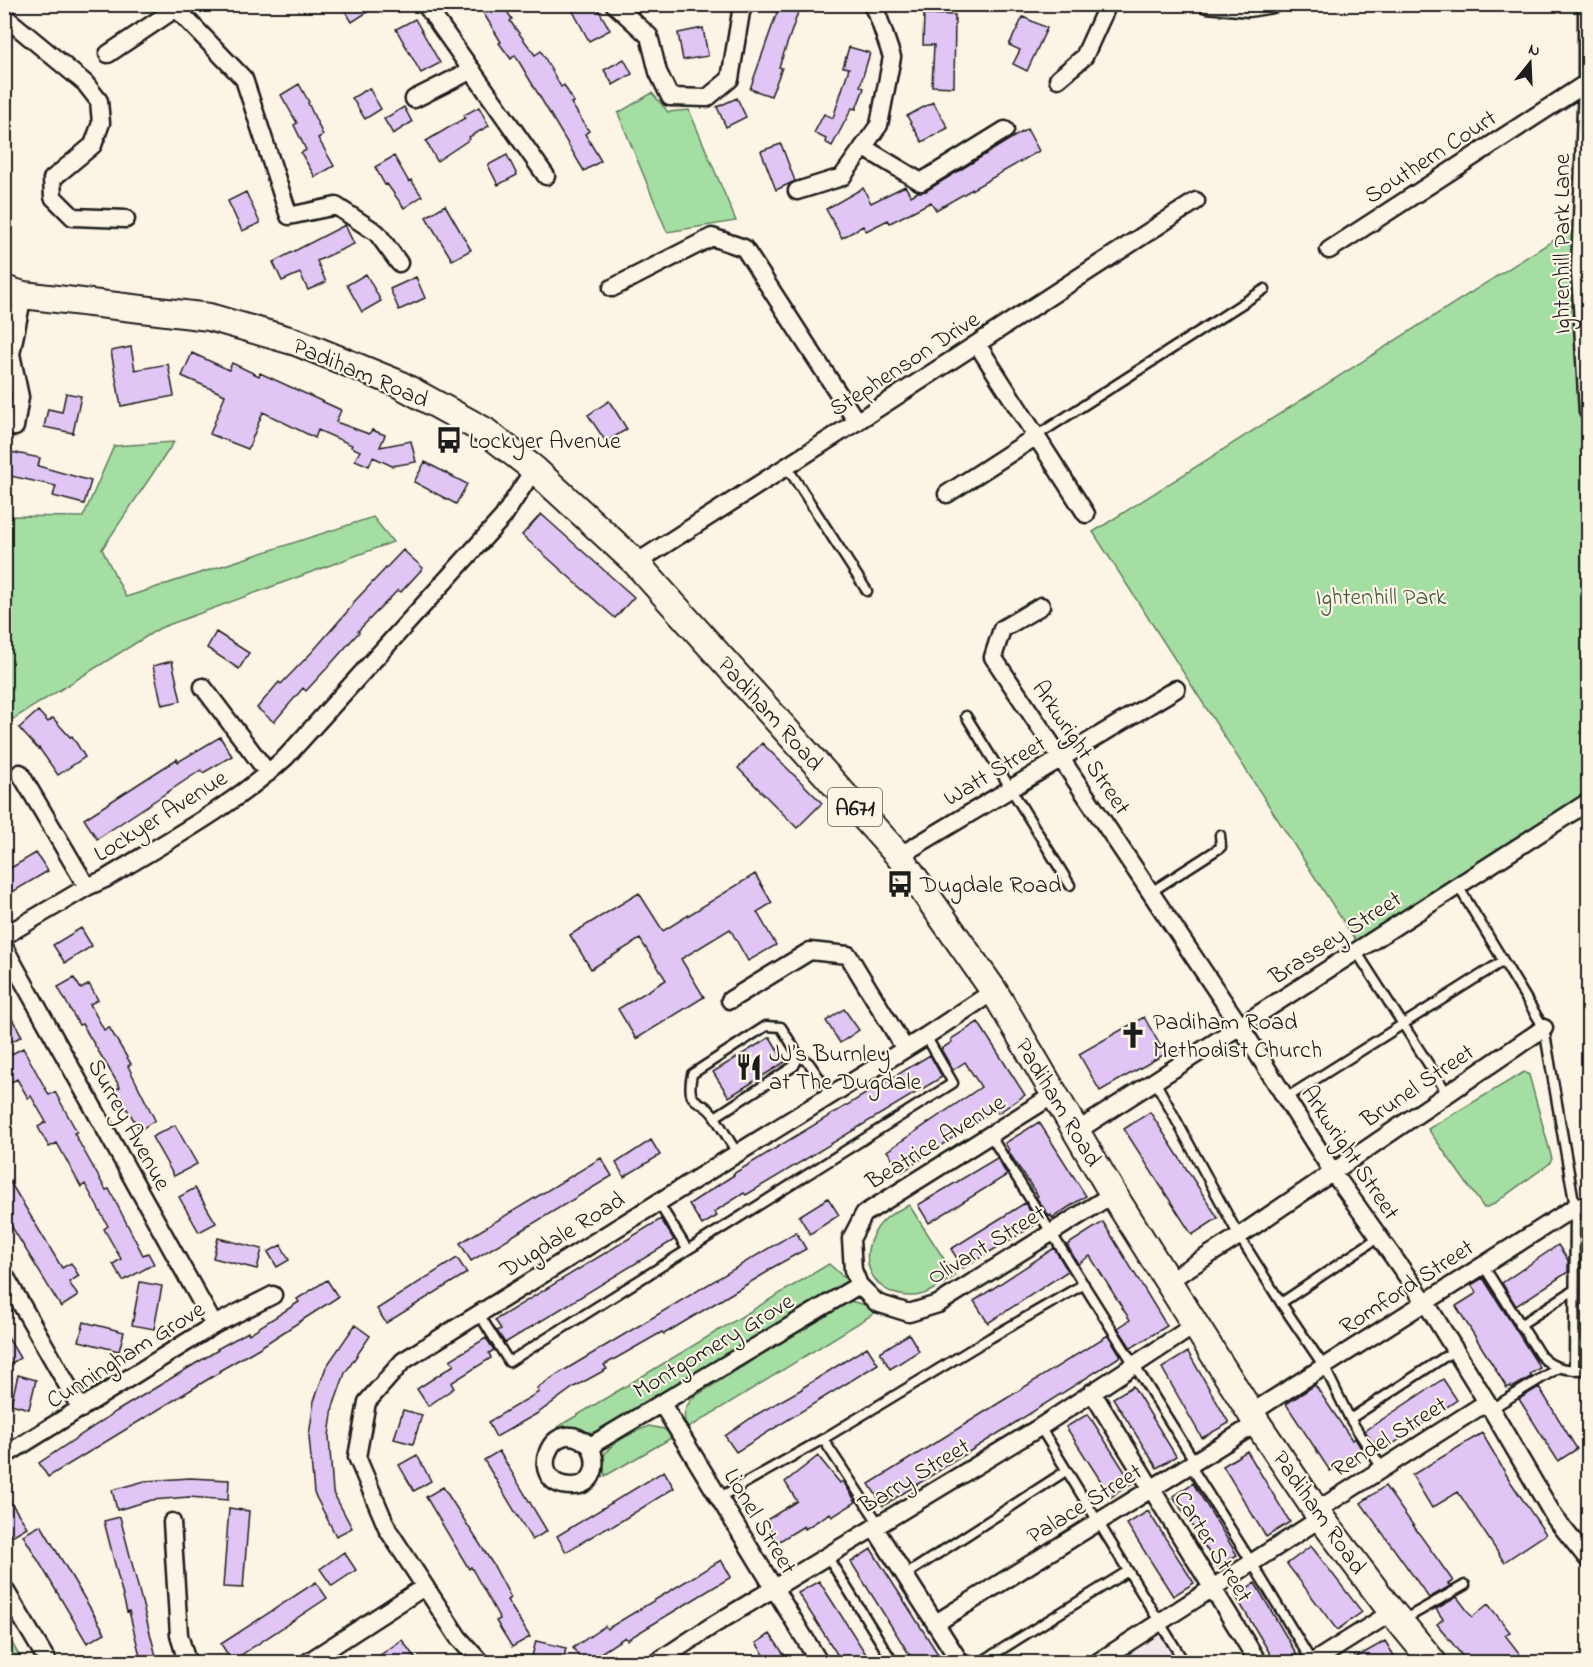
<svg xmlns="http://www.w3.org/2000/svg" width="1593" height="1667" font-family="'Indie Flower',sans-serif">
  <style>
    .built { fill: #f4e7ea }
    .green { fill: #a5dea2; stroke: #607d5f; stroke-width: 1.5 }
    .building { fill: #e1c6f5; stroke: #1c1c1c; stroke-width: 1.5 }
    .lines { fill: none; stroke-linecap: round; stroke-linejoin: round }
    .lane-casing { stroke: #1c1c1c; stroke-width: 13 }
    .street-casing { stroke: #1c1c1c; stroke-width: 21 }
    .primary-casing { stroke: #1c1c1c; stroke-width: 30 }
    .lane { stroke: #fcf5e5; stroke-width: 8 }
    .street { stroke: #fcf5e5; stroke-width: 16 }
    .primary { stroke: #fcf5e5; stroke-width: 26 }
    .labels { text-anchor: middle; stroke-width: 4.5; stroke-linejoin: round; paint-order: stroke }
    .shield { fill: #fcf5e5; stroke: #5f5d58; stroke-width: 1.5 }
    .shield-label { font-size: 22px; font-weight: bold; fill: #1c1c1c }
    .street-label { font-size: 24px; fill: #1c1c1c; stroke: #fcf5e5 }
    .poi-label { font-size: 24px; fill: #1c1c1c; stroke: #fcf5e5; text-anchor: start }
    .park-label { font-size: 24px; fill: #455644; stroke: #fcf5e5 }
  </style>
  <rect width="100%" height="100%" fill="#fcf5e5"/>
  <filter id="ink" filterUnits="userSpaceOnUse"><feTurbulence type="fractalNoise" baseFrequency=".0167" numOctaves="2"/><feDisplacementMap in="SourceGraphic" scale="12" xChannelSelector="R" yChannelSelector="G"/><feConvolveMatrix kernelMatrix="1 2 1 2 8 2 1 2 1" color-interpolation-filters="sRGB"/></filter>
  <g filter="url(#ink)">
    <path class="built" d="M1169,1629L1189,1662H1118Z"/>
    <path class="green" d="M652,93L668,112L689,110L736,221L667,232L618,113Z
      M1579,224L1588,365V802L1361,949L1093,532Z
      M174,442L102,549L126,597L373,517L393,542L160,628L5,724V516L83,517L114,446Z
      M1524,1072L1529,1075L1552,1159L1549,1164L1492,1205L1484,1208L1428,1129Z
      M909,1205L955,1276C943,1283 927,1296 913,1296C875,1297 855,1262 876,1230C884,1217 896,1211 909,1205Z
      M829,1264L849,1282L598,1432C583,1434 570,1426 556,1428Z
      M850,1301L865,1305L875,1313L687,1429C682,1416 684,1407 694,1397L843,1303Z
      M649,1426L664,1429L673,1437L605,1476C604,1468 601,1459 606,1452C612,1442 638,1430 649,1426Z
      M4,1631H5L23,1662H5Z"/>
    <path class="building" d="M341,4H380L352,22Z
      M478,4H502L512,19L510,21L535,55L541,51L561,87L564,85L574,102L571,103L589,131L585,134L601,161L584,171L515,55L511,59L499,43L501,42Z
      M569,4H595L610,30L589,41Z
      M780,4H801L779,67L782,68L771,96L750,89Z
      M924,14L955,15L954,87L932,86L934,45H923Z
      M1023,17L1047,28L1027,71L1013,64L1020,50L1009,45Z
      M415,19L440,63L421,73L396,29Z
      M703,28L708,56L683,60L678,33Z
      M849,47L870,53L860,86L864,88L856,109L852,108L832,146L825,142L826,139L814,133L824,114L833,118L849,68L843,67Z
      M624,59L632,74L613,85L604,70Z
      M299,84L309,102L308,103L323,135L318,138L334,166L315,177L301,153L306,150L294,125L297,123L281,95Z
      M369,88L381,109L365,119L352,98Z
      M737,98L746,117L726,127L717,107Z
      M933,102L948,128L922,142L907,116Z
      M404,107L412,122L393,134L384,119Z
      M479,107L489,126L469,137L470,139L437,161L426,141L465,118L464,115Z
      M1027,129L1039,151L936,210L931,202L890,223L888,220L866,231L863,226L842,238L826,209L863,188L871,203L905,186L911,196L918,192L926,191Z
      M781,144L795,181L776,190L761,151Z
      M507,155L517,175L498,185L488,165Z
      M394,156L409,182L411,180L422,196L404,208L387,184L385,185L375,167Z
      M246,192L260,223L242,231L228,201Z
      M445,205L471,250L452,260L426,217Z
      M345,225L354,244L317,261L326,282L308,290L300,273L282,281L273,262Z
      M366,274L381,301L362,312L347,285Z
      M416,277L425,298L399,310L390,289Z
      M131,347L135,370L168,364L174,396L121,406L111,351Z
      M192,353L229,370L232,363L259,376L260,373L341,410L336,422L369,434L372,430L385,435L380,447L411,441L416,462L392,466L373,457L369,466L355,460L360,451L351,447L352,445L318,430L315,438L263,412L248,449L210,434L225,395L182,376Z
      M66,393L81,396L73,433L44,427L48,409L62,412Z
      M609,401L627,429L606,442L588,415Z
      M11,452L40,458L38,466L91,481L84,504L53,496L56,486L6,475Z
      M425,462L467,484L456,504L414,482Z
      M541,514L634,597L615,618L522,535Z
      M403,550L423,568L401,592L398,590L358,631L359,632L328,667L306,691L303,688L274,722L257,708L279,682L281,684L312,652L353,605L352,604Z
      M216,632L249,653L239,669L207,648Z
      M172,661L181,701L162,705L153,666Z
      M38,711L48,722L53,718L70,737L72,736L85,757L58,775L39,748L38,749L19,728Z
      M220,737L232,756L203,773L201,770L97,839L84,819L177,759L178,762Z
      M762,743L822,803L797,828L738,768Z
      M36,853L48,871L4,897V872Z
      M755,874L772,903L757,912L776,945L748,961L730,929L681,959L704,997L636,1039L618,1009L666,980L640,939L591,969L570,935L639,893L663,931Z
      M81,928L92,946L65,963L53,945Z
      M74,978L81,989L89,984L98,1000L90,1004L104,1030L109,1027L131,1064L128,1066L155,1120L140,1130L115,1090L120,1087L82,1024L79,1025L58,987Z
      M4,1005L22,1036L4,1046Z
      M844,1009L859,1030L840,1043L826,1021Z
      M1144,1017L1165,1054L1100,1091L1079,1054Z
      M978,1022L1025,1095L998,1113L995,1109L902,1172L887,1151L981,1087L965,1062L953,1070L941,1049L952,1042L951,1039Z
      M770,1037L785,1062L729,1097L713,1072Z
      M23,1048L49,1095L55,1092L77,1132L74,1133L106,1190L109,1189L143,1255L148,1253L154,1264L123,1281L113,1264L121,1259L104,1229L108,1226L85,1184L81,1187L57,1143L49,1147L38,1127L46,1122L31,1096L28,1098L17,1079L4,1086V1058Z
      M930,1055L942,1077L746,1195L744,1193L714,1212L717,1216L702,1225L689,1204L734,1175L733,1174Z
      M1150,1112L1218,1218L1192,1235L1124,1129Z
      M1039,1122L1086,1196L1052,1218L1051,1215L1049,1216L1036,1197L1038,1196L1008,1151L1009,1150L1005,1143Z
      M175,1125L197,1164L174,1176L152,1137Z
      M651,1140L660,1155L624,1177L616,1163Z
      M601,1158L612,1176L471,1261L460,1243Z
      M997,1158L1007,1175L929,1223L918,1205Z
      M4,1172L62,1268L71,1263L79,1276L69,1282L78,1296L61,1307L4,1214Z
      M195,1188L216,1223L199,1232L179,1197Z
      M828,1198L839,1215L810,1234L799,1216Z
      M1025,1203L1038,1223L963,1268L951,1249Z
      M661,1219L674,1240L505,1343L497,1331L501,1329L495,1320Z
      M1103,1222L1167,1326L1131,1348L1118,1328L1130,1320L1090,1256L1078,1264L1067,1245Z
      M796,1232L806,1249L768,1270L769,1271L664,1334L662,1332L604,1365L607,1369L574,1387L538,1413L496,1437L488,1422L539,1392L537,1388L558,1374Z
      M218,1238L262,1249L257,1269L213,1258Z
      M281,1245L289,1260L277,1267L268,1252Z
      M1558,1245L1568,1260V1272L1516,1306L1502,1283Z
      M1054,1248L1068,1271L988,1323L974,1301Z
      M457,1258L467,1273L386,1323L377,1309Z
      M1483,1278L1540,1368L1530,1374L1532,1376L1512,1388L1511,1386L1507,1388L1456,1306L1477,1293L1471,1285Z
      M327,1280L338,1297L259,1348L219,1371L220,1372L48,1477L39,1463L117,1411L218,1350L217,1349L248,1332L249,1334L299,1302L297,1299Z
      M140,1282L162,1286L154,1329L132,1325Z
      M84,1322L124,1332L119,1351L79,1341Z
      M355,1325L370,1336L345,1373L333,1407L329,1436L333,1492L352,1528L336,1536L314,1493L309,1436L314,1401L326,1367Z
      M4,1331L20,1358L4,1368Z
      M909,1334L919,1351L890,1369L880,1352Z
      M1108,1335L1121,1356L883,1506L869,1484Z
      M486,1338L494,1350L489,1353L491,1358L451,1383L454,1388L428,1406L417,1389L454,1365L450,1360Z
      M867,1347L878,1364L736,1452L725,1436L754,1416L802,1389V1388Z
      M1188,1352L1229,1423L1202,1438L1162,1368Z
      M18,1375L36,1380L29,1409L11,1404Z
      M1443,1379L1457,1400L1387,1448L1380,1438L1373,1443L1365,1431Z
      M1315,1385L1352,1440L1355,1438L1362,1450L1330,1471L1286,1404Z
      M1133,1386L1176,1456L1157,1468L1113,1398Z
      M1539,1387L1577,1449L1558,1461L1519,1399Z
      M403,1410L422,1415L413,1444L394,1439Z
      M1088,1414L1132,1483L1111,1497L1066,1427Z
      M1482,1433L1510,1481L1546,1534L1504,1562L1458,1492L1432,1508L1412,1475Z
      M499,1451L547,1531L532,1540L484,1460Z
      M1247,1451L1290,1522L1266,1537L1223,1466Z
      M417,1455L431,1481L414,1491L399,1465Z
      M818,1456L840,1483L843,1481L856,1502L832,1517L830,1513L805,1529L804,1526L778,1542L765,1521L797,1501L785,1482Z
      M664,1471L674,1488L610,1528L609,1526L566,1552L557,1536Z
      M190,1478L229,1480L228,1500L189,1497L152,1500L117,1510L112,1490L145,1481Z
      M1193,1483L1237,1555L1218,1567L1173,1496Z
      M1385,1486L1453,1581L1448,1584L1450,1586L1429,1598L1361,1503Z
      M443,1487L494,1566L511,1598L507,1600L530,1637L512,1647L496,1621L500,1619L471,1567L469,1569L426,1497Z
      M4,1492L27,1527L12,1536L4,1524Z
      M229,1508L249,1511L243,1588L223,1587Z
      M1148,1511L1194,1583L1173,1596L1127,1524Z
      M120,1517L156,1656L141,1660L129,1611L127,1612L104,1521Z
      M41,1525L105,1633L87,1643L23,1535Z
      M1311,1546L1362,1612L1337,1630L1287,1564Z
      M871,1549L943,1662H914L851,1562Z
      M344,1552L356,1570L332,1586L320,1569Z
      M721,1560L731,1577L658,1621L627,1640L625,1637L587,1662H583L573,1648L605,1626L607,1629Z
      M819,1581L871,1662H842L798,1593Z
      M316,1582L327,1598L232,1661L221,1644Z
      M1255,1583L1297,1655L1283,1662H1275L1235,1595Z
      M1457,1597L1472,1617L1488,1604L1510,1632L1505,1635L1526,1662H1467L1437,1624L1443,1619L1436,1609Z
      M770,1634L789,1662H769L756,1643Z
      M402,1640L418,1662H370Z
      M536,1641L566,1648L563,1662H541L531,1660Z
      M1385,1641L1398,1662H1348Z"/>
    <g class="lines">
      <defs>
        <path id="lane" d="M1036,436L1265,289
          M787,467L867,591
          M966,716L1070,885
          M1458,886L1544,1028L1575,1207L1574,1370
          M1151,892L1221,847L1220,835
          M1356,951L1447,1093
          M799,1056L809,1063L831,1095
          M1155,1081L1239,1236L1281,1303L1325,1368L1350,1419L1382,1468
          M1286,1098L1503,961
          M715,1117L794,1066L799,1056L781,1027L766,1026L692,1074C685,1110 702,1095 715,1117L737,1153
          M990,1135L1195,1462
          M658,1202L687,1249
          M1483,1265L1540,1355C1553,1370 1569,1370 1588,1370
          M1281,1303L1379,1237
          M479,1314L509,1362L953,1083L926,1036
          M1520,1325L1574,1290
          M1491,1409L1558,1368
          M1350,1419L1455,1350
          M1040,1427L1184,1662
          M1190,1465L1252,1563L1312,1662
          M720,1497L823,1439
          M879,1524L823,1439L990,1338L1084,1284
          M827,1556L893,1662
          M905,1575L1066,1471
          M1403,1620L1465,1585
          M981,1662L1128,1571"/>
        <path id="street" d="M172,4L244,79L289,216L336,206L377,233L399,263
          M425,4L546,176
          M614,4L649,36L658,72L670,97L707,98L730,79L741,12L745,4
          M1207,4L1249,8L1273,4
          M1587,4V83L1580,271L1588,412
          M4,16L85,83L99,101L101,123L93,145L52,179L53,197L73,217L126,219
          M108,54L175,9
          M1058,79L1084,57L1108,4
          M414,99L472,70
          M863,147L921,182L1005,130
          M797,191L842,177L879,125L892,57L878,16L871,4
          M1329,250L1588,82
          M612,288L712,237L744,248L857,422
          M977,344L1086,514
          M15,427L20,397L11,354L23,295
          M947,494L1035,437
          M636,563L889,401L1196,201
          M1041,606L1002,629L993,657L1240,1026L1332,1171L1426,1303L1487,1402L1555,1518L1586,1557H1588
          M203,687L268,773
          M20,773L87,887
          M899,856L1176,689
          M4,936L87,887L105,879C167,841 233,806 286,757L503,517L534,469
          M4,947L214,1325
          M730,1000L810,951L848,955L905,1049
          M1055,1094L864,1214L851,1239L853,1270L859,1285L877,1303L909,1313L938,1304L1113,1194
          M1077,1131L1588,802
          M4,1274L81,1409
          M1168,1281L1239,1236L1544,1028
          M1092,1392L1258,1662
          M662,1404L819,1662
          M1251,1413L1575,1207L1588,1205
          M590,1446C599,1463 595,1487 571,1486C524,1486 550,1409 590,1446L859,1285
          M4,1456L214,1325L273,1295
          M1316,1511L1487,1402
          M172,1522L179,1635L187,1662
          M874,1527L960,1662
          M4,1588L48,1662
          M936,1623L1257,1423
          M308,1662L424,1587
          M480,1662L458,1637L388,1530L357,1457L367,1402L403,1361L926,1036L994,991
          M657,1662L710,1627L1040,1427L1195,1325
          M1098,1662L1321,1518
          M1313,1662L1392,1612"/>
        <path id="primary" d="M4,289L23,295L209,317L296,342L397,383L485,431L534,469L636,563L899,856L994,991L1113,1194L1257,1423L1321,1518L1392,1612L1433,1662"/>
      </defs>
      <use href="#lane" class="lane-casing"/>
      <use href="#street" class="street-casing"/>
      <use href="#primary" class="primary-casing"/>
      <use href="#lane" class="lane"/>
      <use href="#street" class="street"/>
      <use href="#primary" class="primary"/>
    </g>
  </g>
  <defs>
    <symbol id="bus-bare" viewBox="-9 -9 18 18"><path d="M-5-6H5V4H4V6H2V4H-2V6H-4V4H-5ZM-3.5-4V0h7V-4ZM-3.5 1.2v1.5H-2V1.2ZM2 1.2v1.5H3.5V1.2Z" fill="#1c1c1c" stroke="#fcf5e5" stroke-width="2.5" paint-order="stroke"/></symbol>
    <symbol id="church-bare" viewBox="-9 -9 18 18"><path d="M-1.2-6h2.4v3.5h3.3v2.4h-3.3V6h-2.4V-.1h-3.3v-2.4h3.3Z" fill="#1c1c1c" stroke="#fcf5e5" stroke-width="2.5" paint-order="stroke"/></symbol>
    <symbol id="restaurant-bare" viewBox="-9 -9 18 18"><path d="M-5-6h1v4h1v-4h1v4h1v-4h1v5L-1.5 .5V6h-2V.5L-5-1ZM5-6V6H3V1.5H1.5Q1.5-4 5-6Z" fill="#1c1c1c" stroke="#fcf5e5" stroke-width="2.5" paint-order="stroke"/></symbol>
  </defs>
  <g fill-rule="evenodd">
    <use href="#bus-bare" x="430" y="421" width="38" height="38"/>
    <use href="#bus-bare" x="881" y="865" width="38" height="38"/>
    <use href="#church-bare" x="1114" y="1016" width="38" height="38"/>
    <use href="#restaurant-bare" x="730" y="1048" width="38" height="38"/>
  </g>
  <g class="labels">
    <rect class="shield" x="828" y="788" width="54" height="38" rx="4.5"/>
    <g class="shield-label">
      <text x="855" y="815">A671</text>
    </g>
    <g class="street-label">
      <text transform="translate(1430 156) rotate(-33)" y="8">Southern Court</text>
      <text transform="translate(1561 244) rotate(-90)" y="8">Ightenhill Park Lane</text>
      <text transform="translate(904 363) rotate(-33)" y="8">Stephenson Drive</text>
      <text transform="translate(361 372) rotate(23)" y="8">Padiham Road</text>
      <text transform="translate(771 713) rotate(48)" y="8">Padiham Road</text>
      <text transform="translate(1082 747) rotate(56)" y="8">Arkwright Street</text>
      <text transform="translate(994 770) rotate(-31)" y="8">Watt Street</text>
      <text transform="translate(160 815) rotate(-32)" y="8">Lockyer Avenue</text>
      <text transform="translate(1335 937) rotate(-33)" y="8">Brassey Street</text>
      <text transform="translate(1417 1085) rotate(-34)" y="8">Brunel Street</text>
      <text transform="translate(1059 1102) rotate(59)" y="8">Padiham Road</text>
      <text transform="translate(130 1124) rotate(61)" y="8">Surrey Avenue</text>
      <text transform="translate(935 1141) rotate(-32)" y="8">Beatrice Avenue</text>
      <text transform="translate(1351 1152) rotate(56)" y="8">Arkwright Street</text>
      <text transform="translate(562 1234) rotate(-32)" y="8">Dugdale Road</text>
      <text transform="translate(986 1244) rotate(-31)" y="8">Olivant Street</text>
      <text transform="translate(1406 1286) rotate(-33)" y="8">Romford Street</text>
      <text transform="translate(713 1345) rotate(-31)" y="8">Montgomery Grove</text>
      <text transform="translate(125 1354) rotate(-32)" y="8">Cunningham Grove</text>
      <text transform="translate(1389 1436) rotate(-32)" y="8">Rendel Street</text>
      <text transform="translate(914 1475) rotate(-31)" y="8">Barry Street</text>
      <text transform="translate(1084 1503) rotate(-32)" y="8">Palace Street</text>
      <text transform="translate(1320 1512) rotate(55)" y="8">Padiham Road</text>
      <text transform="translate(761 1521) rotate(59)" y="8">Lionel Street</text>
      <text transform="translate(1214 1546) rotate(58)" y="8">Carter Street</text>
    </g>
    <g class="poi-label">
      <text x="469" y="448">Lockyer Avenue</text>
      <text x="920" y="892">Dugdale Road</text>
      <text x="1153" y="1029">Padiham Road<tspan x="1153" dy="28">Methodist Church</tspan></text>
      <text x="769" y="1061">JJ’s Burnley<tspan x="769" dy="28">at The Dugdale</tspan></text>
    </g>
    <g class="park-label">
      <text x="1381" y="604">Ightenhill Park</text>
    </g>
  </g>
  <rect width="1593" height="1667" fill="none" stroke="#fcf5e5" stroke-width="24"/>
  <rect x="12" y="12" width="1569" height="1643" fill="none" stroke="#1c1c1c" stroke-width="2" filter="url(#ink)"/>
  <g transform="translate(1530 63) rotate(18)" stroke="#fcf5e5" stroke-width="4.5" paint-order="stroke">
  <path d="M0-4.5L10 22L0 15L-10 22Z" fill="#1c1c1c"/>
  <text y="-9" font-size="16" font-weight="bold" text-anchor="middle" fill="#1c1c1c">N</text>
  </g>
</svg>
